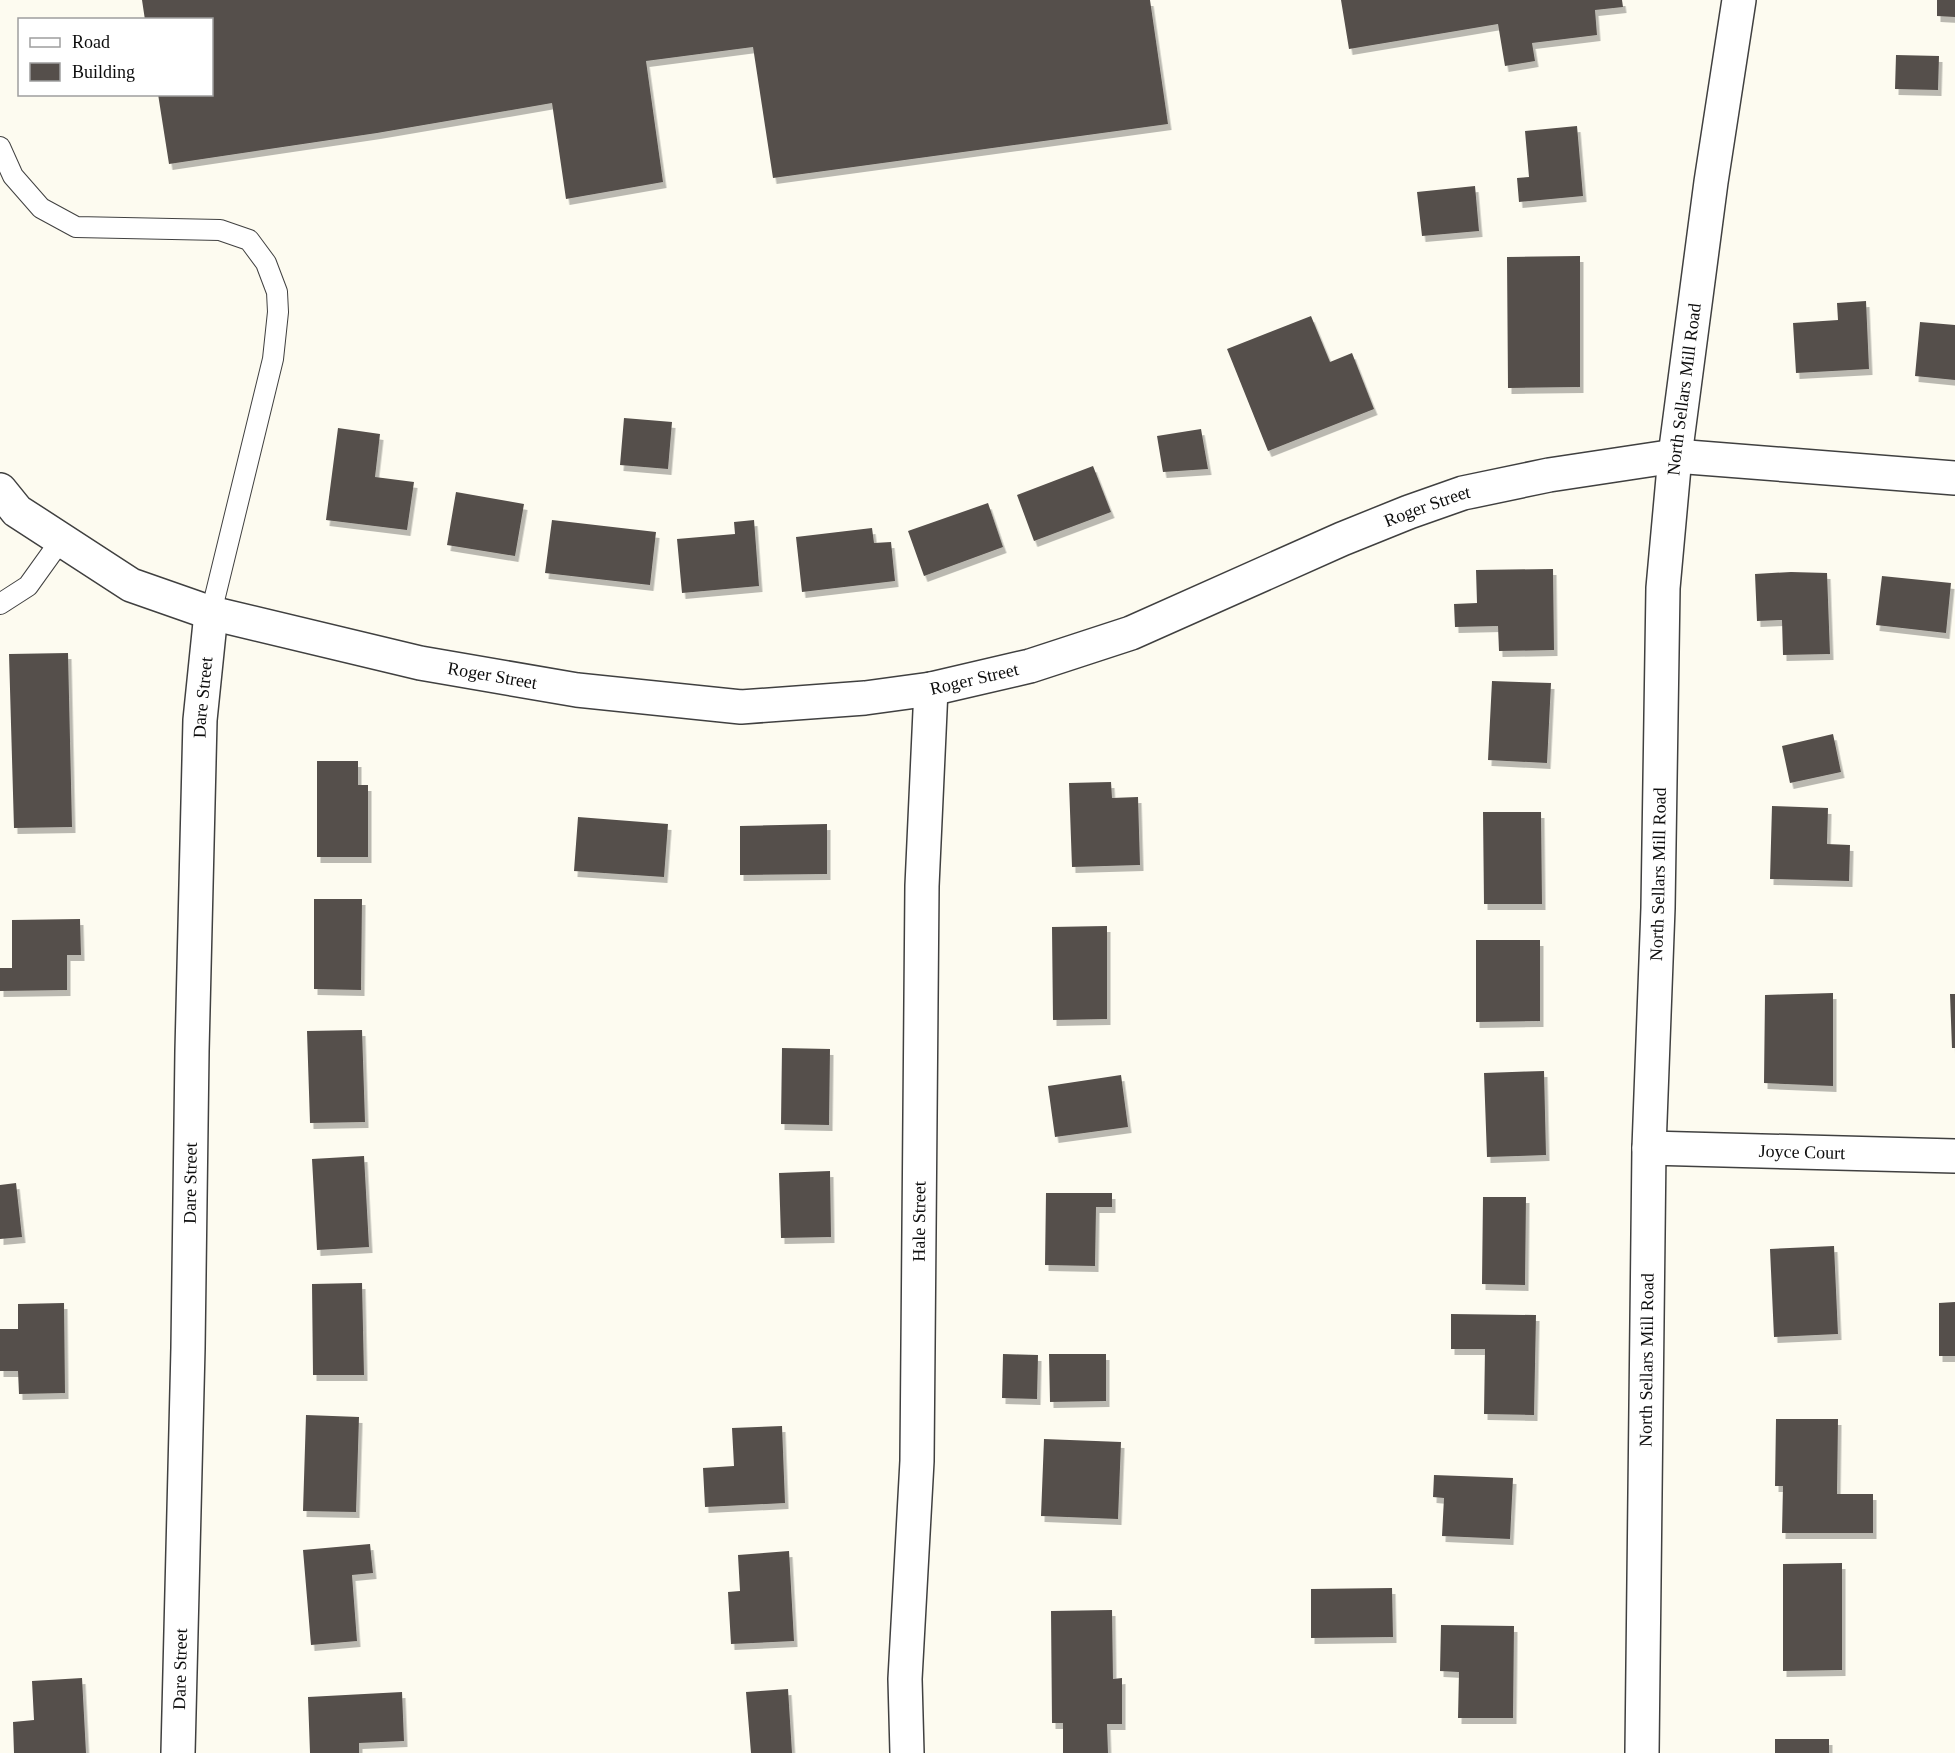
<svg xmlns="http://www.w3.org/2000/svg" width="1955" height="1753" font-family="Georgia,serif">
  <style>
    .building { fill: #554f4b; filter: url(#shadow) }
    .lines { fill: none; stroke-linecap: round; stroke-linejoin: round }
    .service-casing { stroke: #404040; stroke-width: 22 }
    .minor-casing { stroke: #404040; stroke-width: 36 }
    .tertiary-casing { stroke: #404040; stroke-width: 36 }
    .service { stroke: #fff; stroke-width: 20 }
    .minor { stroke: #fff; stroke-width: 33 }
    .tertiary { stroke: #fff; stroke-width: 33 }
    .labels { text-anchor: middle; stroke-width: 6; stroke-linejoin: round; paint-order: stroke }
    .street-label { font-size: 18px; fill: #0d0d0d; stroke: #fff }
  </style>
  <defs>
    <filter id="shadow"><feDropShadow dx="3.5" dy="6" stdDeviation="0" flood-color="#0004"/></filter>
  </defs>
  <rect width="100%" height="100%" fill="#fdfbf0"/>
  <path class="building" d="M142,0H1150L1168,124L773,178L753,47L646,61L663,182L566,199L552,103L377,133L169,164L158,94H212V20H145Z
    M1341,0H1622L1623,7L1595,10L1597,35L1532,43L1535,61L1505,66L1498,24L1349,49Z
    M1937,0H1955V17L1937,16Z
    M1896,55L1939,56L1938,90L1895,89Z
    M1577,126L1583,196L1519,202L1517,178L1529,177L1525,131Z
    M1475,186L1479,231L1422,236L1417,192Z
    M1580,256V387L1508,388L1507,257Z
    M1866,301L1869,369L1796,373L1793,323L1838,320L1837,303Z
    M1311,316L1330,362L1352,353L1374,409L1268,451L1227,349Z
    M1920,322L1955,325V380L1915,376Z
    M624,418L672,422L668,469L620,465Z
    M338,428L380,434L375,477L414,482L407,530L326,520Z
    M1201,429L1208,469L1163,472L1157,436Z
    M1093,466L1111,512L1034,541L1017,495Z
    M456,492L524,504L515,556L447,545Z
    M988,503L1003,547L924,576L908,531Z
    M552,520L656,532L650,585L545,573Z
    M754,520L759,586L682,593L677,539L735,534L734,522Z
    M872,528L874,543L891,542L895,581L802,592L796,537Z
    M1553,569L1554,650L1499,651L1498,626L1455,627L1454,604L1477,603L1476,570Z
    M1791,572L1827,573L1830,654L1783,655L1782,620L1757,621L1755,574Z
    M1882,576L1951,583L1946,633L1876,625Z
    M68,653L72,827L14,828L9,654Z
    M1492,681L1551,683L1547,763L1488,760Z
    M1833,734L1841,772L1790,783L1782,746Z
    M317,761H358V785H368V857H317Z
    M1111,782L1112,798L1138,797L1140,865L1072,867L1069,783Z
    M1772,806L1828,808L1827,844L1850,845L1849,881L1770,879Z
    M1483,812H1541L1542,904H1484Z
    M578,817L668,824L664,877L574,871Z
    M827,824V874L740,875V826Z
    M314,899H362L361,990L314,989Z
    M80,919L81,955H67V990L0,991V968H12V920Z
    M1107,926V1019L1053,1020L1052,927Z
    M1476,940H1540V1021L1476,1022Z
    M1833,993V1086L1764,1083L1765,995Z
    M1950,994H1955V1048H1952Z
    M362,1030L365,1122L310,1123L307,1031Z
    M782,1048L830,1049L829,1125L781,1124Z
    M1544,1071L1546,1155L1487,1157L1484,1073Z
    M1121,1075L1128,1127L1055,1137L1048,1086Z
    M364,1156L369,1247L317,1250L312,1159Z
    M830,1171L831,1237L781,1238L779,1173Z
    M16,1183L22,1237L0,1239V1185Z
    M1046,1193H1112V1207H1096L1095,1266L1045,1265Z
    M1483,1197H1526L1525,1285L1482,1284Z
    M1834,1246L1838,1334L1774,1337L1770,1249Z
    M362,1283L364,1375H313L312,1284Z
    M1955,1302V1356H1939V1303Z
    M64,1303L65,1393L19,1394L18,1371H0V1329H18V1304Z
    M1451,1314L1536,1315L1534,1415L1484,1414L1485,1349H1451Z
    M1003,1354L1038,1355L1037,1399L1002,1398Z
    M1049,1354H1106V1401L1050,1402Z
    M306,1415L359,1417L356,1512L303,1511Z
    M1776,1419H1838L1837,1494H1873V1533H1782L1783,1486H1775Z
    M782,1426L785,1503L705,1507L703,1468L734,1466L732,1428Z
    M1044,1439L1121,1442L1118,1519L1041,1516Z
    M1434,1475L1513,1478L1510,1539L1442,1536L1444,1498L1433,1497Z
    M370,1544L373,1573L352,1575L357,1641L311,1645L303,1550Z
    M789,1551L794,1641L731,1644L728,1592L740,1591L738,1555Z
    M1842,1563V1670L1783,1671V1564Z
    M1392,1588L1393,1637L1311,1638V1589Z
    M1112,1610L1113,1679L1122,1678V1724H1107L1108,1753H1063V1723H1052L1051,1611Z
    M1441,1625L1514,1626L1513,1718H1458L1459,1672L1440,1671Z
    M82,1678L86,1753H14L13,1722L34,1720L32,1681Z
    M788,1689L792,1753H751L746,1692Z
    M402,1692L404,1741L359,1743V1753H310L308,1697Z
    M1775,1739H1829V1753H1775Z"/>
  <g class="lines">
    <defs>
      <path id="service" d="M0,147L13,176L41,208L76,227L220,230L249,240L266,263L277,292L278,312L273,359L211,613
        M0,604L28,586L61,540"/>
      <g id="minor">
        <path id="s1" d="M0,490L17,511L131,585L211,613L420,663L577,690L741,707L865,698L931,689L1030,666L1131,633L1342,539L1409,512L1463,493L1549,475L1675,456L1955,478"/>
        <path id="s2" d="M1649,1148L1955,1156"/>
        <path id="s3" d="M178,1753L188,1348L192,1051L200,720L211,613"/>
        <path id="s4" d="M907,1753L905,1679L917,1461L922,886L931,689"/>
      </g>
      <g id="tertiary">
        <path id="s5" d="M1642,1753L1649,1148L1658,908L1663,588L1675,456L1711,182L1739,0"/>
      </g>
    </defs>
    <use href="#service" class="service-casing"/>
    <use href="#minor" class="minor-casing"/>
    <use href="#tertiary" class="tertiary-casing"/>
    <use href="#service" class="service"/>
    <use href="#minor" class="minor"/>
    <use href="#tertiary" class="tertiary"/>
  </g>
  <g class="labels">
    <g class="street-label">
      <text dy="6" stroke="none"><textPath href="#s5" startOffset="1365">North Sellars Mill Road</textPath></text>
      <text dy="6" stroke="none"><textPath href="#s1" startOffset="1508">Roger Street</textPath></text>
      <text dy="6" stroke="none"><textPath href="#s1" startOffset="536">Roger Street</textPath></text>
      <text dy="6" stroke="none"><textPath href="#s1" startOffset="1022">Roger Street</textPath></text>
      <text dy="6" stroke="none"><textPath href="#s3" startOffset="1056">Dare Street</textPath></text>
      <text dy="6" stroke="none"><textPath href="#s5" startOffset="879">North Sellars Mill Road</textPath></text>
      <text dy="6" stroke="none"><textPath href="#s2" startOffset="153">Joyce Court</textPath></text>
      <text dy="6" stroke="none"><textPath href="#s3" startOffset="570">Dare Street</textPath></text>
      <text dy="6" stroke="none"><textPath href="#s4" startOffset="532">Hale Street</textPath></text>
      <text dy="6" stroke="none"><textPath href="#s5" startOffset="393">North Sellars Mill Road</textPath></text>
      <text dy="6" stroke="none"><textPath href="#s3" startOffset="84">Dare Street</textPath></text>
    </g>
  </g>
  <rect x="18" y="18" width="195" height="78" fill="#ffffff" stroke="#9e9e9e" stroke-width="1.5"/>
  <rect x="30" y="38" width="30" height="9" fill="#ffffff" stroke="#9e9e9e" stroke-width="1.5"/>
  <text x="72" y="48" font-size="18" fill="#0d0d0d">Road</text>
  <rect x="30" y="63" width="30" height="18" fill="#554f4b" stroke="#9e9e9e" stroke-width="1.5"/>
  <text x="72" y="78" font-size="18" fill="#0d0d0d">Building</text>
</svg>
